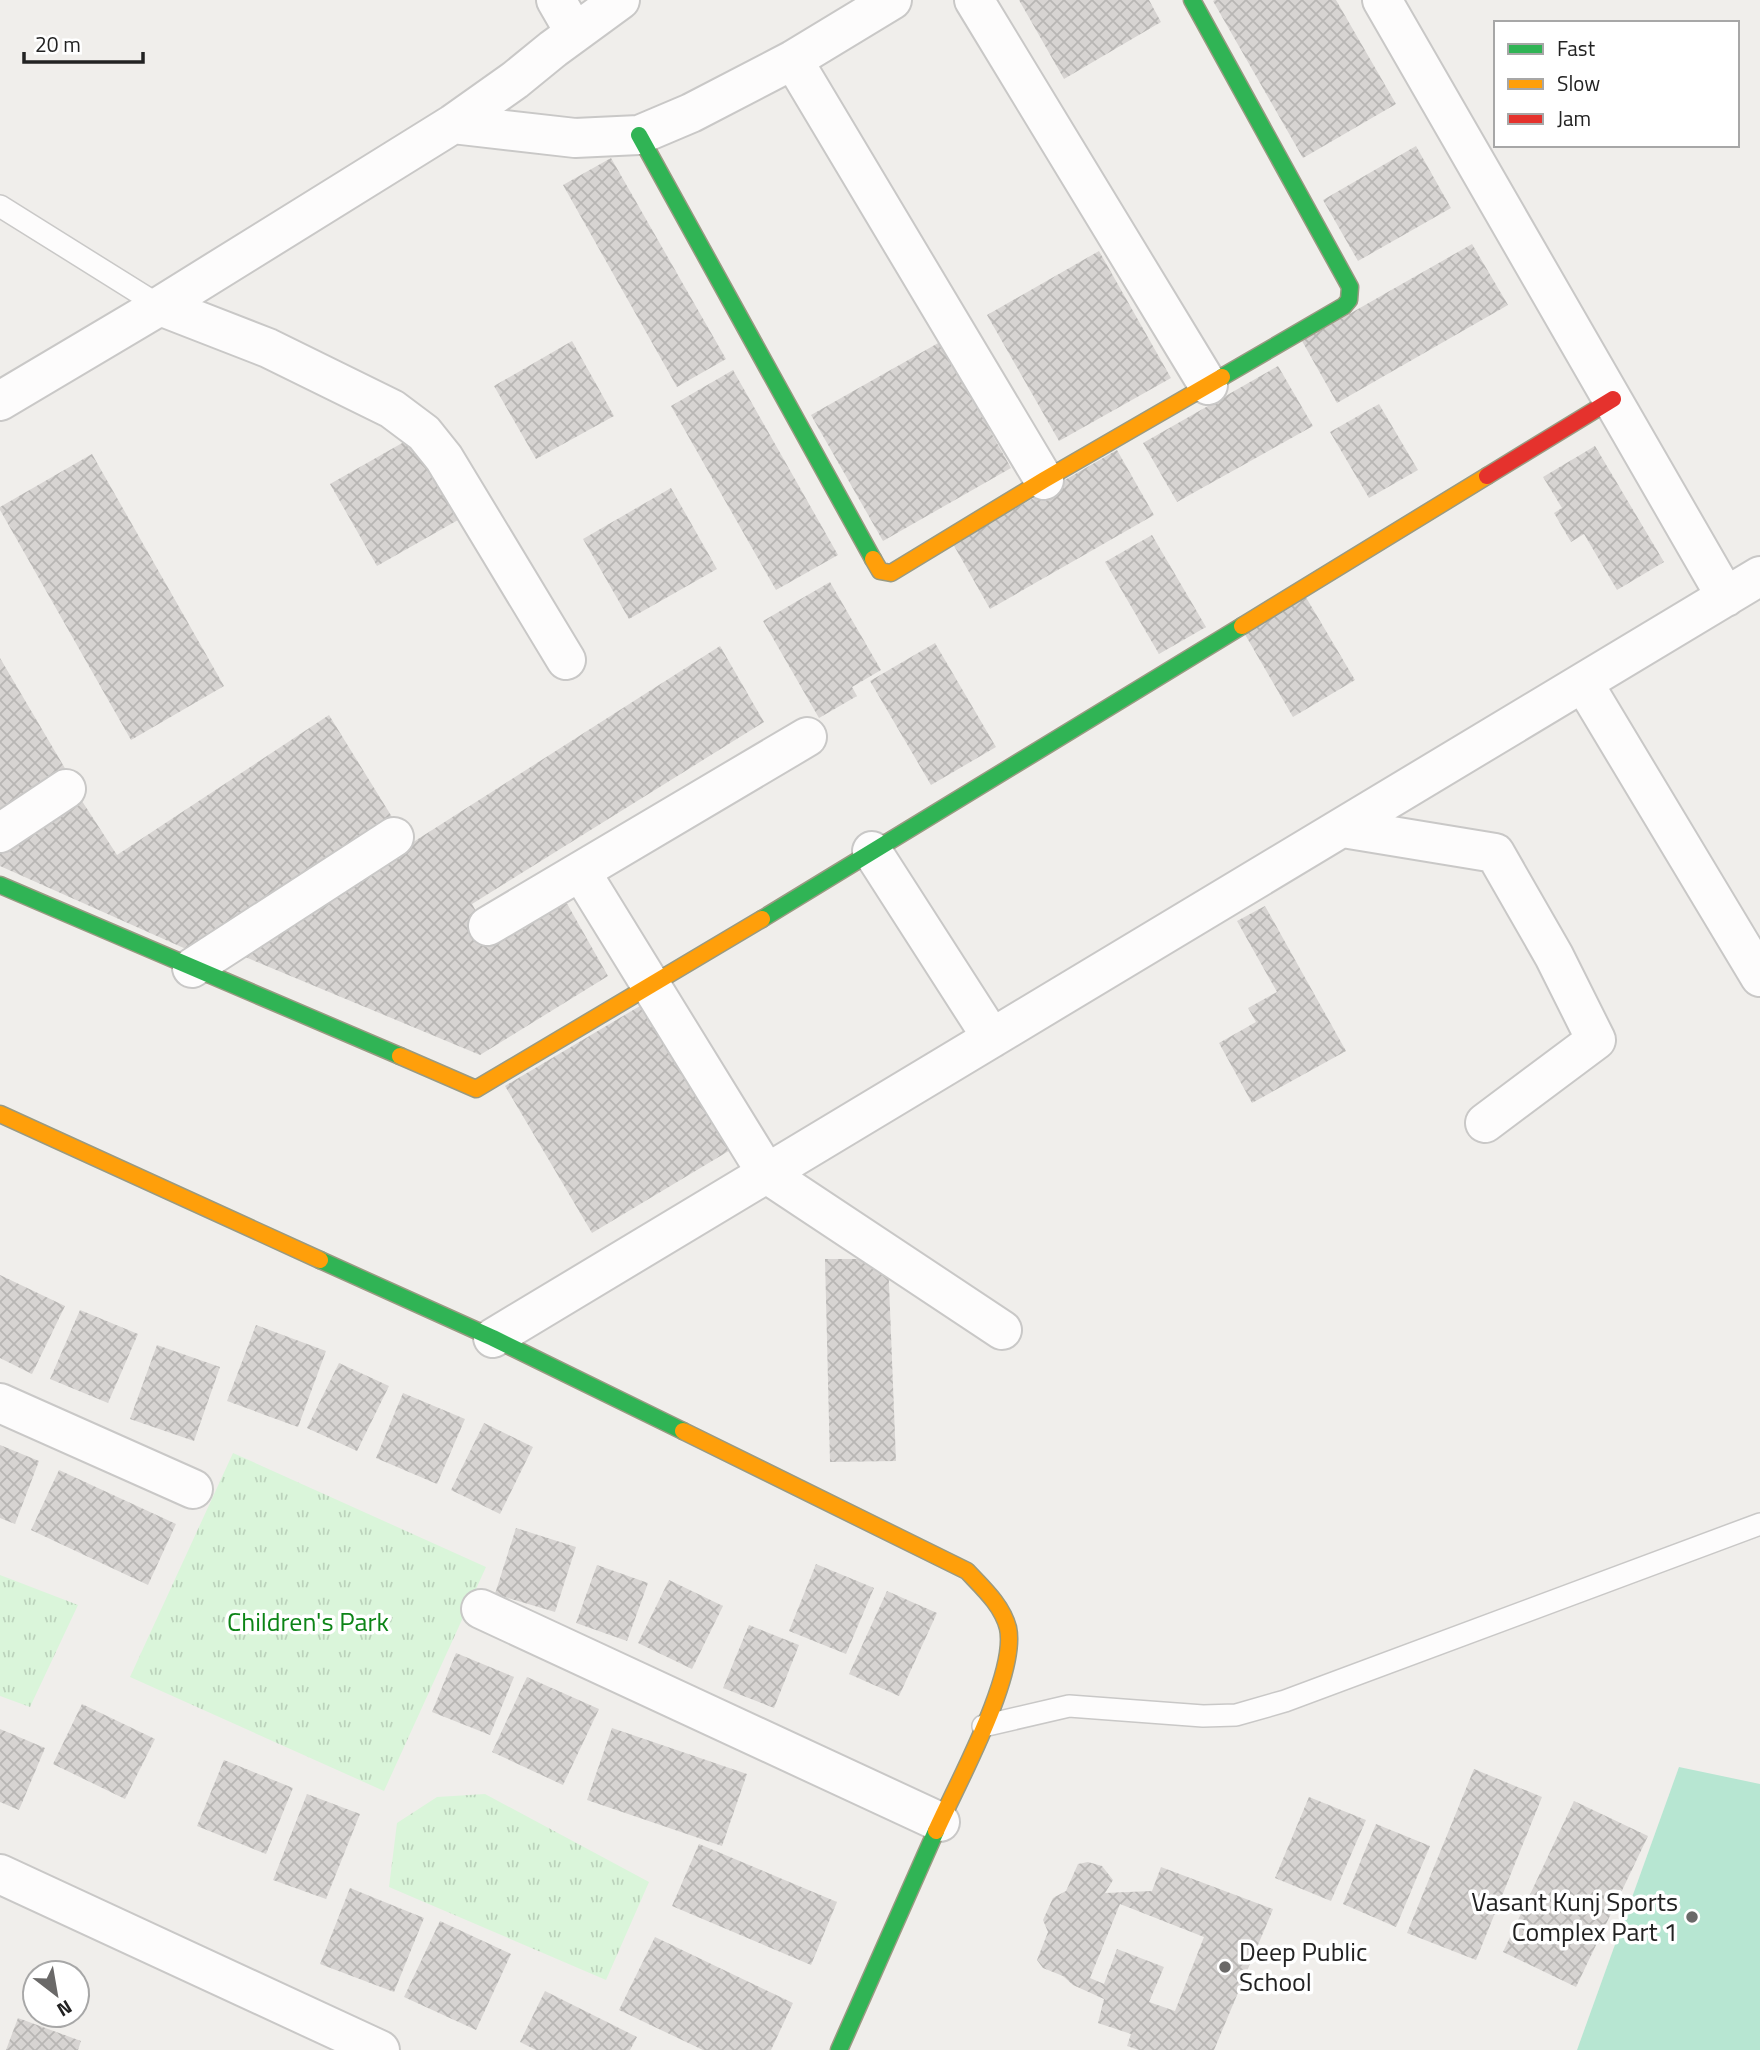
<svg xmlns="http://www.w3.org/2000/svg" width="1760" height="2050" font-family="'Titillium Web',sans-serif">
  <style>
    .park { fill: url(#park-tufts) }
    .pitch { fill: #b7e6d2 }
    .building { fill: url(#building-cross-hatch); fill-rule: evenodd }
    .lines { fill: none; stroke-linecap: round; stroke-linejoin: round }
    .lane-casing { stroke: #c9c8c7; stroke-width: 24 }
    .street-casing { stroke: #c9c8c7; stroke-width: 42 }
    .fast-casing { stroke: #999a82; stroke-width: 19 }
    .slow-casing { stroke: #999a82; stroke-width: 19 }
    .jam-casing { stroke: #999a82; stroke-width: 19 }
    .lane { stroke: #fdfcfc; stroke-width: 21 }
    .street { stroke: #fdfcfc; stroke-width: 38 }
    .fast { stroke: #30b455; stroke-width: 16 }
    .slow { stroke: #ff9f0a; stroke-width: 16 }
    .jam { stroke: #e5322d; stroke-width: 16 }
    .poi-dot { fill: #6a6968; stroke: #fff; stroke-width: 2.5 }
    .labels { text-anchor: middle; stroke-width: 7; stroke-linejoin: round; paint-order: stroke }
    .park-label { font-size: 26px; fill: #0c8416; stroke: #fff }
    .poi-label { font-size: 26px; fill: #222; stroke: #fff; text-anchor: end }
  </style>
  <defs>
    <pattern id="park-tufts" width="24" height="20" patternUnits="userSpaceOnUse" patternTransform="scale(1.75)"><rect width="24" height="20" fill="#daf5da"/><path d="M3 7l-1-3M5 7V3M7 7l1-3M15 17l-1-3M17 17v-4M19 17l1-3" fill="none" stroke="#bbd2bb"/></pattern>
    <pattern id="building-cross-hatch" width="8" height="8" patternUnits="userSpaceOnUse" patternTransform="scale(1.75)"><rect width="8" height="8" fill="#d7d4d2"/><path d="M0 0l8 8M0 8l8-8" fill="none" stroke="#b8b6b4"/></pattern>
  </defs>
  <rect width="100%" height="100%" fill="#f0eeeb"/>
  <path class="park" d="M233,1453L486,1567L384,1791L130,1677Z
    M0,1575L78,1605L30,1707L0,1696Z
    M485,1794L649,1882L606,1980L389,1887L397,1823L437,1797Z"/>
  <path class="pitch" d="M1679,1767L1760,1784V2050H1577Z"/>
  <path class="building" d="M1019,0H1149L1161,22L1064,79Z
    M1215,0H1336L1396,104L1303,158L1213,1Z
    M1416,146L1451,208L1358,261L1323,200Z
    M611,158L726,359L677,387L563,185Z
    M1472,244L1508,305L1337,403L1302,341Z
    M1099,251L1171,378L1059,441L987,315Z
    M572,341L614,416L536,459L494,386Z
    M940,342L1011,468L883,541L811,415Z
    M1278,366L1313,426L1177,502L1143,443Z
    M733,370L838,555L776,590L671,406Z
    M1379,404L1418,470L1369,498L1330,432Z
    M411,438L458,520L377,566L330,484Z
    M1595,446L1664,562L1617,590L1584,534L1571,542L1554,513L1562,508L1543,477Z
    M1117,450L1154,515L990,609L953,544Z
    M92,454L224,686L131,740L0,510V507Z
    M671,488L717,569L629,619L583,539Z
    M1152,535L1206,627L1159,654L1105,562Z
    M830,582L881,670L852,687L857,696L819,718L763,621Z
    M1304,594L1355,680L1293,717L1243,631Z
    M935,643L996,747L931,785L870,681Z
    M720,646L764,722L472,904L490,936L561,893L608,976L480,1055L238,954Z
    M0,658L66,770L0,811Z
    M329,715L392,817L186,949L0,866V850L80,798L117,855Z
    M1265,906L1346,1051L1252,1103L1219,1043L1256,1022L1248,1008L1277,992L1237,921Z
    M650,1000L737,1146L592,1233L505,1086Z
    M825,1259H888L896,1461L830,1462Z
    M0,1275L65,1306L32,1374L0,1358Z
    M80,1310L138,1334L108,1403L50,1379Z
    M256,1325L326,1351L298,1427L227,1401Z
    M157,1345L220,1367L194,1441L130,1419Z
    M339,1363L389,1386L357,1451L307,1428Z
    M403,1393L465,1419L437,1484L376,1458Z
    M484,1423L533,1447L500,1514L451,1490Z
    M0,1445L39,1461L15,1524L0,1518Z
    M59,1470L176,1524L148,1585L31,1530Z
    M516,1528L576,1547L555,1612L495,1594Z
    M816,1564L874,1588L846,1654L789,1631Z
    M597,1565L648,1583L627,1641L576,1623Z
    M669,1580L723,1606L692,1669L638,1643Z
    M887,1591L937,1613L899,1696L849,1674Z
    M749,1625L799,1645L774,1708L723,1688Z
    M456,1653L514,1677L490,1735L432,1712Z
    M527,1677L599,1709L563,1785L492,1752Z
    M82,1704L155,1739L125,1799L53,1764Z
    M612,1728L747,1774L722,1846L587,1800Z
    M0,1729L45,1748L19,1810L0,1802Z
    M224,1760L293,1788L266,1854L197,1826Z
    M1474,1769L1542,1797L1476,1960L1407,1933Z
    M307,1794L360,1814L326,1899L273,1880Z
    M1309,1797L1366,1820L1331,1901L1275,1878Z
    M1574,1801L1648,1836L1576,1987L1503,1952Z
    M1376,1824L1430,1846L1396,1927L1343,1904Z
    M699,1844L837,1902L811,1965L672,1906Z
    M1088,1862L1102,1866L1113,1880L1105,1893L1152,1891L1161,1867L1273,1909L1214,2050H1139L1127,2046L1131,2034L1098,2023L1104,1999L1073,1985L1063,1976L1043,1968L1037,1960L1048,1932L1043,1920L1053,1898L1066,1891L1078,1864ZM1120,1904L1204,1937L1175,2011L1149,2002L1164,1967L1117,1949L1104,1984L1090,1978Z
    M350,1888L424,1918L394,1992L320,1964Z
    M440,1921L511,1954L476,2030L404,1997Z
    M655,1937L793,2003L771,2050H703L619,2010Z
    M545,1991L637,2037L630,2050H536L520,2042Z
    M18,2018L81,2041L78,2050H6Z"/>
  <g class="lines">
    <defs>
      <path id="lane" d="M0,206L160,306
        M983,1726L1069,1706L1203,1716L1236,1715L1285,1701L1760,1524"/>
      <path id="street" d="M556,0L575,33
        M974,0L1208,385
        M1382,0L1726,597
        M793,60L1044,480
        M453,124L575,138L639,135L691,113L793,60L892,0
        M160,306L268,348L392,409L424,433L444,458L566,660
        M0,401L160,306L453,124L515,80L553,49L620,0
        M1584,684L1760,977
        M1343,828L1495,853L1554,956L1596,1040L1485,1123
        M0,833L66,789
        M872,851L992,1038
        M581,872L767,1174L1002,1330
        M488,926L807,737
        M192,968L394,837
        M493,1338L1760,576
        M0,1403L193,1489
        M481,1609L940,1822
        M0,1874L380,2050"/>
      <path id="fast" d="M1192,0L1350,287L1349,300L1344,306L1222,377
        M639,135L873,559
        M0,885L400,1056
        M762,919L1242,626
        M320,1260L493,1338L683,1431
        M839,2050L936,1831"/>
      <path id="slow" d="M873,559L880,571L891,573L1044,480L1222,377
        M1242,626L1487,476
        M400,1056L476,1089L762,919
        M0,1114L320,1260
        M683,1431L967,1571C983,1588 1002,1605 1008,1628C1018,1674 956,1786 936,1831"/>
      <path id="jam" d="M1487,476L1613,399"/>
    </defs>
    <use href="#lane" class="lane-casing"/>
    <use href="#street" class="street-casing"/>
    <use href="#fast" class="fast-casing"/>
    <use href="#slow" class="slow-casing"/>
    <use href="#jam" class="jam-casing"/>
    <use href="#lane" class="lane"/>
    <use href="#street" class="street"/>
    <use href="#fast" class="fast"/>
    <use href="#slow" class="slow"/>
    <use href="#jam" class="jam"/>
  </g>
  <g class="poi-dot">
    <circle cx="1692" cy="1917" r="7"/>
    <circle cx="1225" cy="1967" r="7"/>
  </g>
  <g class="labels">
    <g class="park-label">
      <text x="308" y="1631">Children's Park</text>
    </g>
    <g class="poi-label">
      <text x="1678" y="1911">Vasant Kunj Sports<tspan x="1678" dy="30">Complex Part 1</tspan></text>
      <text x="1239" y="1961" text-anchor="start">Deep Public<tspan x="1239" dy="30">School</tspan></text>
    </g>
  </g>
  <rect x="1494" y="21" width="245" height="126" fill="#ffffff" stroke="#a7a7a7" stroke-width="2"/>
  <rect x="1508" y="44" width="35" height="10" fill="#30b455" stroke="#a7a7a7" stroke-width="2"/>
  <text x="1557" y="56" font-size="21" fill="#222222">Fast</text>
  <rect x="1508" y="79" width="35" height="10" fill="#ff9f0a" stroke="#a7a7a7" stroke-width="2"/>
  <text x="1557" y="91" font-size="21" fill="#222222">Slow</text>
  <rect x="1508" y="114" width="35" height="10" fill="#e5322d" stroke="#a7a7a7" stroke-width="2"/>
  <text x="1557" y="126" font-size="21" fill="#222222">Jam</text>
  <g transform="translate(56 1994) rotate(149)"><circle r="33" fill="#ffffff" stroke="#a7a7a7" stroke-width="2"/>
  <path d="M0-5L12 26L0 18L-12 26Z" fill="#6a6968"/>
  <text y="-10" font-size="19" font-weight="bold" text-anchor="middle" fill="#222222">N</text>
  </g>
  <path d="M24 52v10h119v-10" fill="none" stroke="#222222" stroke-width="3.5"/>
  <text x="35" y="52" font-size="21" fill="#222222" stroke="#ffffff" stroke-width="5" paint-order="stroke">20 m</text>
</svg>
